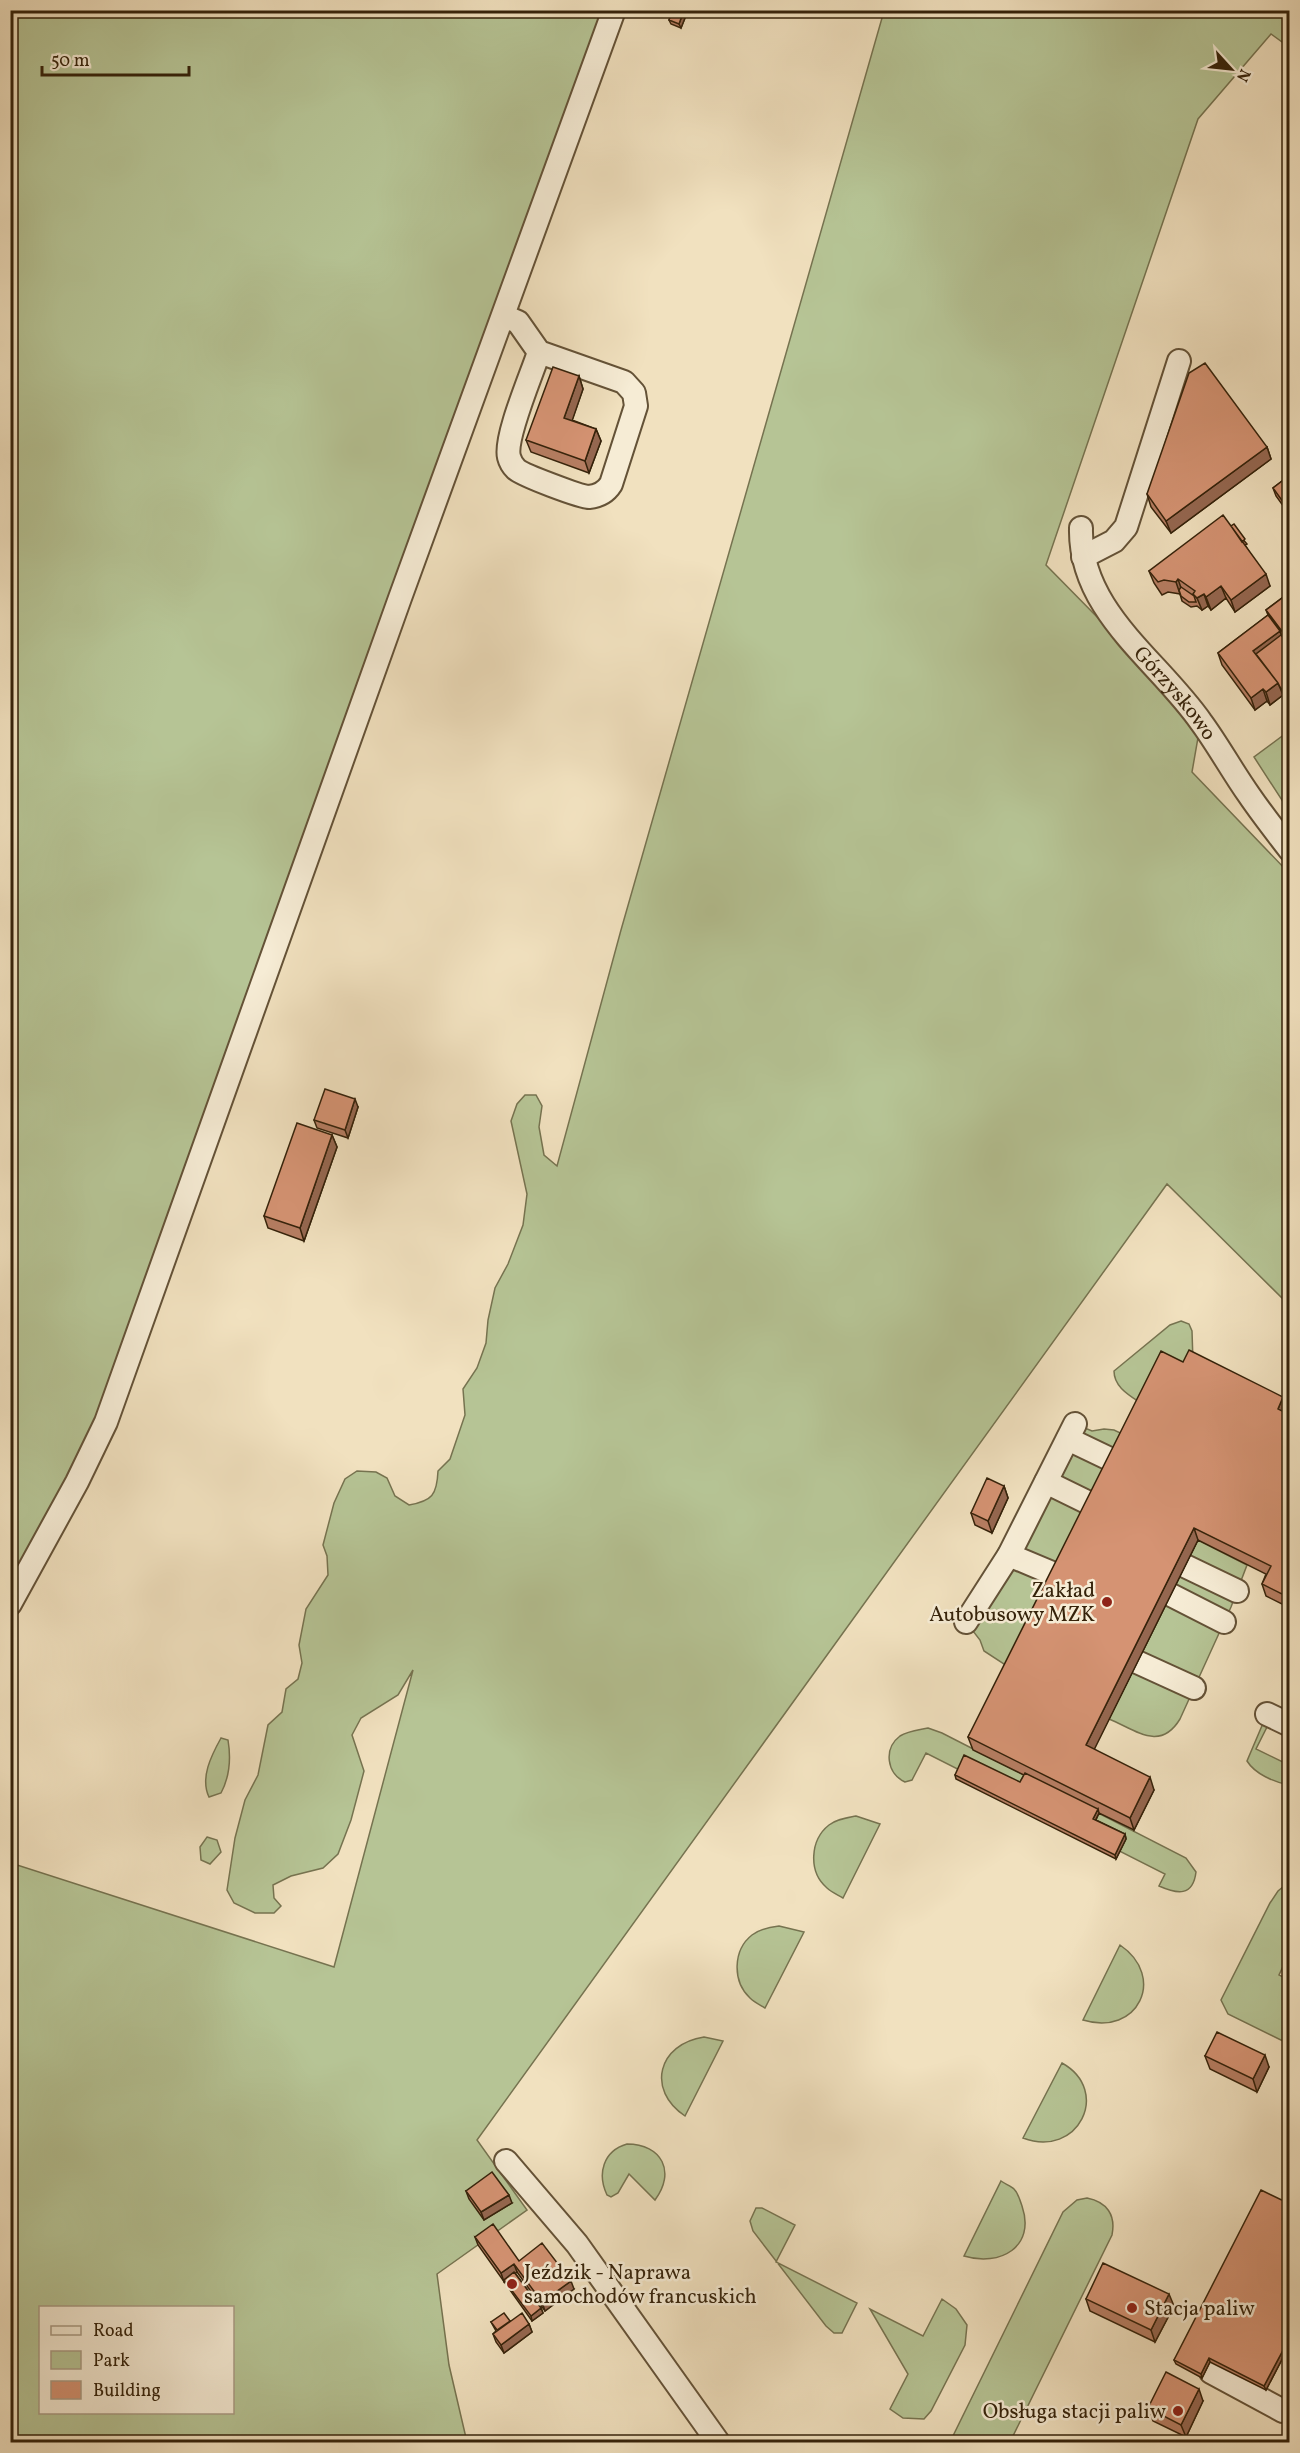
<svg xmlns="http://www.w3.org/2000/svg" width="1300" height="2453" font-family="Vollkorn,serif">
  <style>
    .green { fill: #b6c495; stroke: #767350; stroke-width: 1.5; fill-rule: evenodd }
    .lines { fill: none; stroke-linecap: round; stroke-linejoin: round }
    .minor-casing { stroke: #645237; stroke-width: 26 }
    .minor { stroke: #f6ecd5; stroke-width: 22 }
    .wall { fill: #b77e63; stroke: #35220a; stroke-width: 1.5 }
    .shaded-wall { fill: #956750; stroke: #35220a; stroke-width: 1.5 }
    .building { fill: #d59373; stroke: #35220a; stroke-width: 1.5 }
    .poi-dot { fill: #8f2418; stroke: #f6ecd5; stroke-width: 2 }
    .labels { text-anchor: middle; stroke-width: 5; stroke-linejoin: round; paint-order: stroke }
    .street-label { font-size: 21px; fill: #35220a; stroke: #f6ecd5 }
    .poi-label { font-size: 21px; fill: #35220a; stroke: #f6ecd5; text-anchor: end }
  </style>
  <rect width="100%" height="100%" fill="#f1e1bf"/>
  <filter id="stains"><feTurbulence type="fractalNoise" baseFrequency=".00333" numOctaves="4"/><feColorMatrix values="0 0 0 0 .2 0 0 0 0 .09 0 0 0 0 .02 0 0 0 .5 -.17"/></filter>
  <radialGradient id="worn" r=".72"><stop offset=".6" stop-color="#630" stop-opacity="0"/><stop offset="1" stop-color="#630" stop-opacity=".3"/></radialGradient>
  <path class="green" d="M11,11H605L101,1405L83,1447L11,1584Z
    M884,11H1289V47L1271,34L1198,119L1046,565L1162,683L1199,732L1192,772L1289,873V1305L1167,1184L477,2140L527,2210L437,2274L449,2365L467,2442H11V1863L334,1967L413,1670L398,1695L361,1718L352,1735L364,1771L351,1820L338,1854L323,1868L291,1876L273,1885L274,1898L281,1906L274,1913H255L234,1903L227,1890L235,1838L245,1800L258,1775L268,1725L282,1712L286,1689L298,1679L302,1663L299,1645L306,1609L328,1575L327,1556L323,1545L334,1503L345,1479L357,1471L376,1472L387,1478L395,1496L409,1505C432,1501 437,1495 438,1471L450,1459L465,1415L463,1389L477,1368L486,1343L488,1320L495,1288L508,1264L523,1225L527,1194L511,1121L517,1104L525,1095H536L542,1106L539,1127L544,1155L557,1166L621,930ZM40,2308H232V2412H40Z
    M1289,731V811L1254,757Z
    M1181,1321L1189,1324L1192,1331L1193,1362L1145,1406C1131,1396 1114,1388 1114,1371L1170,1325Z
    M1075,1424L1092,1431L1104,1429L1114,1430L1129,1437L1013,1670L984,1651L980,1640L966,1622Z
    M1198,1540L1247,1565L1231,1607L1180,1719C1160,1752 1136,1730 1109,1719Z
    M1264,1721H1270L1256,1749L1289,1765V1785C1274,1782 1255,1774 1247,1761Z
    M928,1728L942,1733L1186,1858L1196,1872C1193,1897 1177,1894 1159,1886L1165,1874L926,1753L912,1780L905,1782C887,1774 883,1749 900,1736C908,1731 919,1730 928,1728Z
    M221,1738L228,1740C231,1758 230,1776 221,1793L209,1797C200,1778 211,1756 221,1738Z
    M856,1816L880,1824L843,1898C838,1895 831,1892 827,1888C808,1872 810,1840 829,1825C837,1819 846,1818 856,1816Z
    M207,1837L217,1840L221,1852L210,1864L201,1860L200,1847Z
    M1289,1882V1954L1279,1975L1289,1980V2044L1228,2014L1221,2000L1270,1903L1278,1891Z
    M779,1926L804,1932L765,2008C760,2005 754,2002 750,1998C732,1981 733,1950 752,1935C760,1929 770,1927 779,1926Z
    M1120,1945C1167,1977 1138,2037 1083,2020Z
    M704,2037L723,2041L685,2116C646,2090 658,2044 704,2037Z
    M1062,2063C1112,2091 1078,2159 1023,2138Z
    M627,2144C662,2144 676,2172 655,2200L629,2174L618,2193L611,2197L607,2195C597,2174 603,2151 627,2144Z
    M1001,2181C1005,2184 1011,2186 1014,2189C1018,2193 1020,2200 1022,2206C1036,2247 1000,2267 964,2256Z
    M1087,2198C1107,2202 1116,2215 1112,2235L1010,2442H950L1063,2212L1077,2200Z
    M756,2208H762L795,2225L776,2262L857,2303L842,2333H834L826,2326L753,2231L750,2221Z
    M942,2299L956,2309L967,2325L965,2345L931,2411L924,2419L903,2418L890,2409L908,2374L870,2309L923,2336Z"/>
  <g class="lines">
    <defs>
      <g id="minor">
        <path d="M504,316L518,322L539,352L624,382L634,393L636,406L611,484C606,492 599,496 589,497C581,497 522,475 516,469C513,466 510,461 509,457C504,438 532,374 539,352"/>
        <path id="s1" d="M1081,528C1079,611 1158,660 1201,722C1218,745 1232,771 1249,795C1262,814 1276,832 1290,850"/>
        <path d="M1083,557L1114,541L1126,527L1179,361"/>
        <path d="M1068,1439L1116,1462"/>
        <path d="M1046,1482L1095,1506"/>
        <path d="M1009,1555L1059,1576"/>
        <path d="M1185,1566L1237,1591"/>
        <path d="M1171,1595L1224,1622"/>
        <path d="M10,1604L77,1482L106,1422L400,598L614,10"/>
        <path d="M966,1622L1009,1555L1075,1424"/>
        <path d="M1137,1662L1194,1688"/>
        <path d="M1267,1714L1290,1725"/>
        <path d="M506,2161L577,2244L718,2442"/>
        <path d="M1211,2372L1283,2411"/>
      </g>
    </defs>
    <use href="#minor" class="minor-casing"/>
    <use href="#minor" class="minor"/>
  </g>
  <path class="wall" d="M673,10H686L687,13L681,28L671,24L669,20Z
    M579,376L583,389L572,420L596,429L601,441L589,473L531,452L526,440Z
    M1267,447L1271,459L1171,533L1151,507L1147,494Z
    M1290,475L1289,514L1276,496L1273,488Z
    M1231,526L1247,544L1245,545L1270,586L1235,612L1226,598L1211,610L1208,606L1202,610L1197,606L1191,607L1182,601L1180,594L1168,592L1162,595L1154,583L1149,571Z
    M1290,592V705L1283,695L1270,705L1267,701L1255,710L1222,665L1218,653L1268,615L1266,610Z
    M358,1107L348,1138L317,1128L314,1120Z
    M332,1135L337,1147L304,1241L268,1228L264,1216Z
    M1183,1362L1288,1410L1286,1413L1290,1415V1608L1266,1596L1262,1584L1266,1574L1198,1540L1094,1749L1154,1790L1134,1830L1099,1813L1096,1820L1125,1834L1126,1839L1116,1859L956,1779L955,1775L1020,1782L1024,1775L973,1750L968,1737Z
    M1004,1486L1008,1498L992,1533L975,1525L971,1513Z
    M1205,2056L1269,2067L1257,2092L1210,2069Z
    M466,2191L512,2203L484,2220L469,2199Z
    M1290,2204V2344L1266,2390L1210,2362L1202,2378L1176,2364L1174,2360Z
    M475,2237L519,2261L574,2289L545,2311L517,2272L515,2273L541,2308L543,2313L532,2321L478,2245Z
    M1086,2299L1174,2306L1155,2342L1090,2311Z
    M510,2321L529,2324L532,2332L504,2353L496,2342L493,2334L496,2331L491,2322Z
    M1203,2401L1186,2437L1153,2421L1148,2408Z"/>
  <path class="shaded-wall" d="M684,10H686L687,13L681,28L679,24Z
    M579,376L583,389L569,430L564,418Z
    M596,429L601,441L589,473L585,461Z
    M1267,447L1271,459L1171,533L1166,521Z
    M1289,504H1290L1289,514L1286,506Z
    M1266,574L1270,586L1235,612L1231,600Z
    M1178,579L1182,591L1180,594L1176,582Z
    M1221,586L1226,598L1211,610L1206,597Z
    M1204,594L1208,606L1202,610L1197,598Z
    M1280,631L1284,643L1260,661L1253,651Z
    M1278,683L1283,695L1270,705L1266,692Z
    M1263,689L1267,701L1255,710L1251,698Z
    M355,1099L358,1107L348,1138L345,1130Z
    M332,1135L337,1147L304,1241L300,1228Z
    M1283,1397L1288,1410L1282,1422L1278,1409Z
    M1004,1486L1008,1498L992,1533L988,1521Z
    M1194,1528L1198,1540L1090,1758L1086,1745Z
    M1150,1777L1154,1790L1134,1830L1130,1818Z
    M1098,1809L1099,1813L1094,1823L1093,1819Z
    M1125,1834L1126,1839L1116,1859L1115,1855Z
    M1265,2055L1269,2067L1257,2092L1253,2079Z
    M509,2195L512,2203L484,2220L481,2212Z
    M514,2264L517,2272L504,2282L501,2273Z
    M571,2281L574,2289L545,2311L542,2302Z
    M1169,2294L1174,2306L1155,2342L1151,2330Z
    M541,2308L543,2313L532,2321L531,2316Z
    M529,2324L532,2332L504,2353L501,2345Z
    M1290,2337V2344L1266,2390L1264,2386Z
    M1209,2358L1210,2362L1202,2378L1201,2374Z
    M1199,2389L1203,2401L1186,2437L1181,2425Z"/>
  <path class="building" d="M673,10H684L679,24L669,20Z
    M1205,363L1267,447L1166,521L1147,494L1189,373Z
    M553,367L579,376L564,418L596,429L585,461L526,440Z
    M1290,475V504L1286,506L1273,488Z
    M1223,515L1266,574L1231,600L1221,586L1206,597L1204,594L1197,598L1193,594L1195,591L1178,579L1176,582L1164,580L1158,582L1149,571Z
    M1234,524L1245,539L1242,542L1231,526Z
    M1181,587L1194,596L1196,602H1189L1181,596L1179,590Z
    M1290,592V642L1266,610Z
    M1268,615L1280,631L1253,651L1278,683L1266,692L1263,689L1251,698L1218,653Z
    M1281,635L1290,646V695L1287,697L1280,687L1278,683L1256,654Z
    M325,1089L355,1099L345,1130L314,1120Z
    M297,1123L332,1135L300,1228L264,1216Z
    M1189,1350L1283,1397L1278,1409L1290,1415V1598L1262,1584L1271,1566L1194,1528L1086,1745L1150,1777L1130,1818L968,1737L1161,1351L1183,1362Z
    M987,1478L1004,1486L988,1521L971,1513Z
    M964,1755L1020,1782L1025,1773L1098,1809L1093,1819L1125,1834L1115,1855L955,1775Z
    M1217,2032L1265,2055L1253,2079L1205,2056Z
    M492,2172L509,2195L481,2212L466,2191Z
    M1261,2190L1290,2204V2337L1264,2386L1209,2358L1201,2374L1174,2360Z
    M493,2224L519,2261L542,2243L571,2281L542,2302L514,2264L501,2273L475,2237Z
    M1103,2263L1169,2294L1151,2330L1086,2299Z
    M514,2272L541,2308L531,2316L504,2280Z
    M504,2313L510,2321L497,2330L491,2322Z
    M522,2313L529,2324L501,2345L493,2334Z
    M1166,2372L1199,2389L1181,2425L1148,2408Z
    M686,2438L689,2442H680Z"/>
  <g class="poi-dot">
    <circle cx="1107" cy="1602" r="6"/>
    <circle cx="512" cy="2284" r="6"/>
    <circle cx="1132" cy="2308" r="6"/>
    <circle cx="1178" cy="2411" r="6"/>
  </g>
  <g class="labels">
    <g class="street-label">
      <text dy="7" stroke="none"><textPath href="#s1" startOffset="195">Górzyskowo</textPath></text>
    </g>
    <g class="poi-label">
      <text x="1095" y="1597">Zakład<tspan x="1095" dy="24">Autobusowy MZK</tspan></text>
      <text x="524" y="2279" text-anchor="start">Jeździk - Naprawa<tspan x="524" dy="24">samochodów francuskich</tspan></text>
      <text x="1144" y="2315" text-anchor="start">Stacja paliw</text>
      <text x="1166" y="2418">Obsługa stacji paliw</text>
    </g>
  </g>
  <rect width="1300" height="2453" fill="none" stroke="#f1e1bf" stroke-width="36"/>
  <rect x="12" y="12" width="1276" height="2429" fill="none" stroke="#35220a" stroke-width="3"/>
  <rect x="18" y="18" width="1264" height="2417" fill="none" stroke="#35220a" stroke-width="1.5"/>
  <rect x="39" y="2306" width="195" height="108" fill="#f6ecd5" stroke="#a99b84" stroke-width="1.5"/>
  <rect x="51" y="2326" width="30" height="9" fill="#f6ecd5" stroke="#a99b84" stroke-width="1.5"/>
  <text x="93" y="2336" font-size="18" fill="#35220a">Road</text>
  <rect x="51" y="2351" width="30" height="18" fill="#b6c495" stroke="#a99b84" stroke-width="1.5"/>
  <text x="93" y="2366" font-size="18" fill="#35220a">Park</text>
  <rect x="51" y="2381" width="30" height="18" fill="#d59373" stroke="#a99b84" stroke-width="1.5"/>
  <text x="93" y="2396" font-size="18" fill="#35220a">Building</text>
  <g transform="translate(1231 69) rotate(117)" stroke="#f6ecd5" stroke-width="4.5" paint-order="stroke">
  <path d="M0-4.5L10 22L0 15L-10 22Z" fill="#35220a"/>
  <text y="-9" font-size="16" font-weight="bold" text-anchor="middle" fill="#35220a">N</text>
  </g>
  <path d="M42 66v9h147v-9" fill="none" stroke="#35220a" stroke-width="3"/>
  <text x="51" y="66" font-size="18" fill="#35220a" stroke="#f6ecd5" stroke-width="4.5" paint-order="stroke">50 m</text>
  <rect width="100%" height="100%" filter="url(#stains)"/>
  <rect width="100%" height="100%" fill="url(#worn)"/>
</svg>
